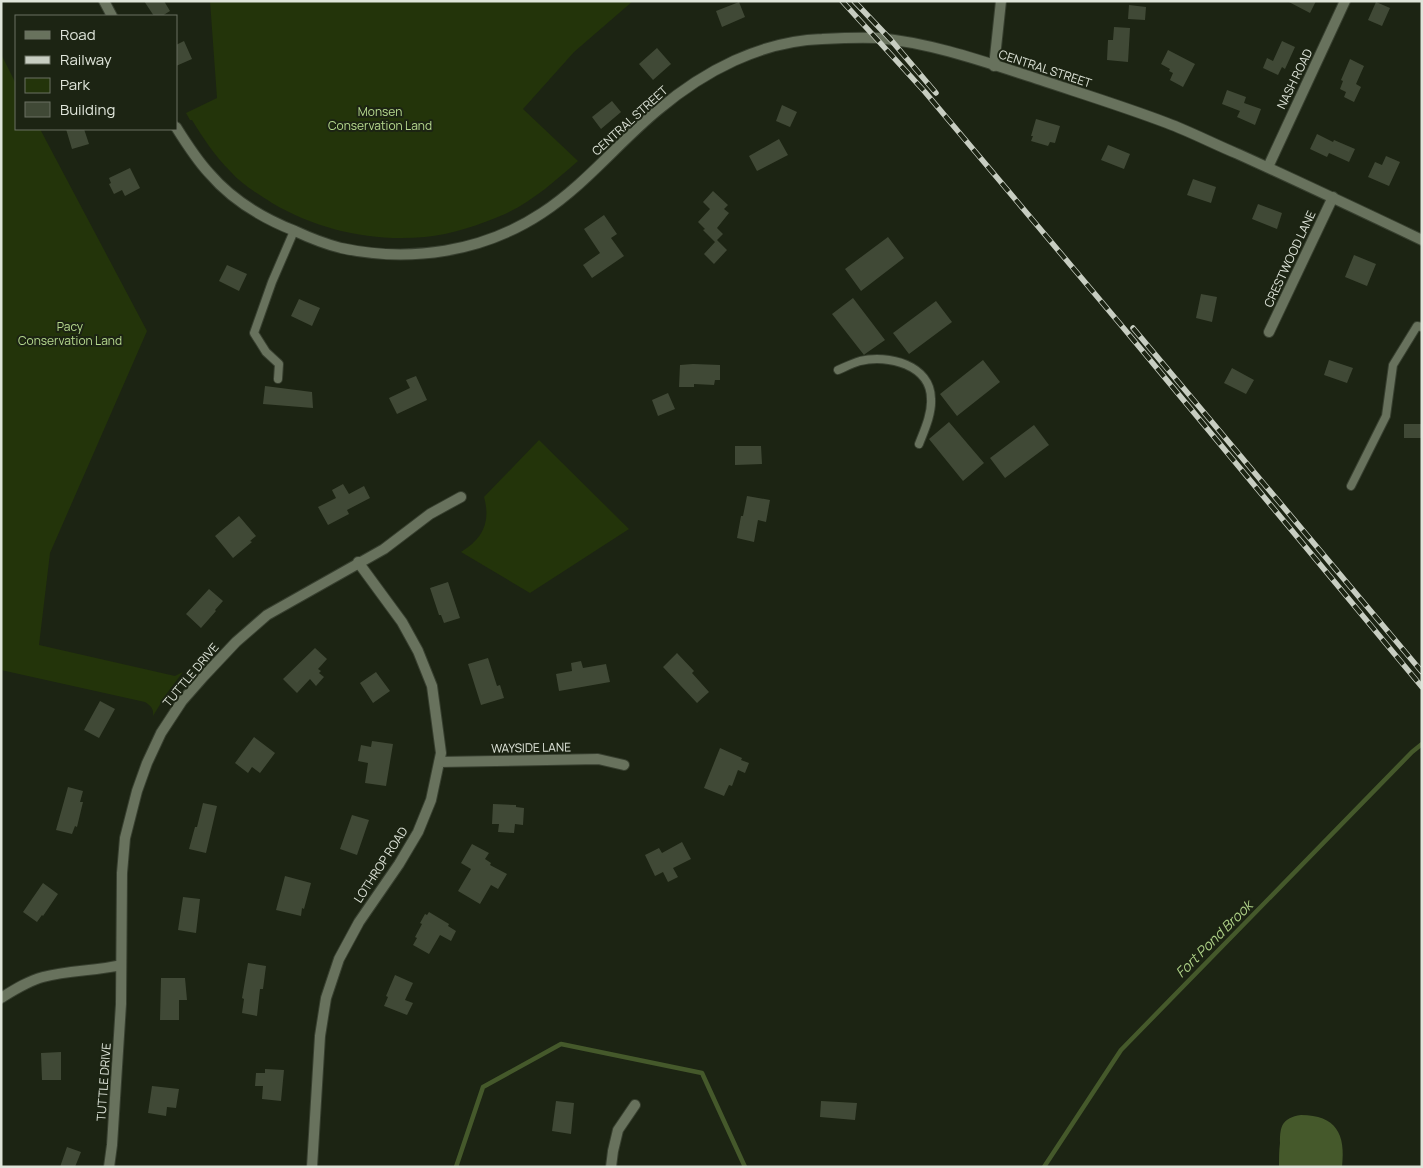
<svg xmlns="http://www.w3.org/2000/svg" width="1423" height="1168" font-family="Manrope,sans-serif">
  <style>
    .green { fill: #23340a }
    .water { fill: #45592b }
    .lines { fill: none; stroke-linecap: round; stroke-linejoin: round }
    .stream { stroke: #45592b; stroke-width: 4.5 }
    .building { fill: #404936 }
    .service-casing { stroke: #373f2f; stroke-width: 10 }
    .minor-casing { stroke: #373f2f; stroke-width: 12 }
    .tertiary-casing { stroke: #373f2f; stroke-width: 12 }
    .service { stroke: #68725d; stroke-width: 8 }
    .minor { stroke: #68725d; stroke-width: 10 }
    .tertiary { stroke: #68725d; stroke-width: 10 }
    .rail-casing { stroke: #c7cdc1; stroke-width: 5.5 }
    .rail { stroke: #1c2413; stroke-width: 4; stroke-dasharray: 11; stroke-linecap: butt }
    .labels { text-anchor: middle; stroke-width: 4; stroke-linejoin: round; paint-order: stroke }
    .street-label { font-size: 12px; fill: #dfe5da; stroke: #1c2413 }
    .park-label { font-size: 12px; fill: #b6d98f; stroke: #1c2413 }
    .water-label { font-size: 14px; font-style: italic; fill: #add086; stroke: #1c2413 }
  </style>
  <rect width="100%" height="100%" fill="#1c2413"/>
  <path class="green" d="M210,1H633L574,52L523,109L578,161C555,181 533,201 505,214C482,224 450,235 425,237C372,242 318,230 272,203C258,194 241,184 230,171C215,156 203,138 192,120H190L186,113L217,98Z
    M1,54L16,84V129H40L147,331L50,553L39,645L175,676L183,672L167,693L153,716C154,709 151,706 145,702L1,670Z
    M539,440L629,529L530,593L461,552C483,539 491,522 484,497Z"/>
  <path class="water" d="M1301,1115C1336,1115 1346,1134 1342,1167H1279C1279,1159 1279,1151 1280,1143C1280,1126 1282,1118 1301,1115Z"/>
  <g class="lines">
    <path class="stream" d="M456,1167L483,1087L561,1044L702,1073L745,1167
      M1044,1167L1121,1050L1412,752L1422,744"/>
  </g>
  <path class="building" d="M144,1H164L170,11L162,16H154Z
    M1287,1H1316L1310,13Z
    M739,2L745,17L722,27L716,11Z
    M1376,2L1390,8L1382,26L1368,20Z
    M1129,5L1146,7L1145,20L1128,19Z
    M1114,27L1130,28L1128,62L1107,60L1108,40H1113Z
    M184,41L192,59L176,66V45Z
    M1282,41L1295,47L1285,69L1282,67L1278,75L1263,68L1267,58L1273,61Z
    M657,48L671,64L653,80L639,64Z
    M1168,50L1195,64L1183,87L1170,80L1173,73L1169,71L1170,69L1161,64Z
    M1350,59L1364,66L1356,84L1361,87L1354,102L1344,97L1346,92L1340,89L1343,81L1341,80Z
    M1227,90L1246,97L1244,103L1261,109L1255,125L1237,117L1240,111L1222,104Z
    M612,101L621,112L601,129L592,117Z
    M782,105L797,112L790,127L776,121Z
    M1036,119L1060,126L1055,143L1050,142L1048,146L1031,141L1033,136H1031Z
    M66,129H84L89,144L72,149Z
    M1317,134L1333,142L1334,140L1355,149L1349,162L1329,153L1327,157L1310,149Z
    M779,139L788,155L757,171L749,156Z
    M1108,145L1130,154L1124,169L1101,160Z
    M1386,156L1400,162L1389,186L1368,177L1375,162L1382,165Z
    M130,168L140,188L125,196L122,190L114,194L109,184L111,183L109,178Z
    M1193,179L1216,187L1211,203L1187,195Z
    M713,191L728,205L724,209L729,213L717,228L723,234L717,240L727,250L714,264L704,254L715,242L703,230L705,229L698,222L710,209L703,202Z
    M1258,204L1282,213L1277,229L1252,219Z
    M604,215L617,234L611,238L624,256L592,278L583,265L600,253L584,229Z
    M888,237L904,258L861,291L845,269Z
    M1354,255L1376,264L1367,286L1345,277Z
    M227,265L247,274L239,291L219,281Z
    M1201,294L1217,297L1212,322L1196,318Z
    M853,298L885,340L865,354L864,355L832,314Z
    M299,299L320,308L312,326L291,316Z
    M936,301L952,322L909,354L893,333Z
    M983,360L1000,382L957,416L940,394Z
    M1329,360L1353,368L1347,383L1324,375Z
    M693,364L720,365V380H715L714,385L694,384V387H679L680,365Z
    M1232,368L1254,380L1246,394L1224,383Z
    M416,376L427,400L397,414L389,398L410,388L406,380Z
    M265,386L312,392L313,408L263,404Z
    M668,393L675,409L658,416L652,400Z
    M949,422L984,463L963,481L929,439Z
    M1404,424H1422V438H1404Z
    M1034,425L1049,445L1005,478L990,458Z
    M735,446H761L762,464L735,465Z
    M343,484L349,494L364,486L370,498L347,510L349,514L328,525L318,507L336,498L332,490Z
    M747,496L770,500L766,522L758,520L754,542L737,538L741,516H743Z
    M239,516L256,536L250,541L252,542L233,558L215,536Z
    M448,582L460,618L444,623L441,615H439L430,588Z
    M209,589L223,601L215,610L216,611L201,628L186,614Z
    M315,648L327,659L318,669L321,671L319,673L324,677L316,686L310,679L297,693L283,679Z
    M677,653L694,671L692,673L709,692L697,703L663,667Z
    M488,658L497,686L500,685L504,698L481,705L468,664Z
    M581,661L583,668L606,664L610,682L559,691L556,674L572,671L571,663Z
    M376,672L390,691L373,703L360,683Z
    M100,701L115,709L99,738L84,730Z
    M254,737L275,753L260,773L252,767L248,773L235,763Z
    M372,741L393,744L386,786L365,783L368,763L358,761L361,745L371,747Z
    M720,748L742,758L741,760L749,763L745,773L738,770L732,786L729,785L724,796L704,788Z
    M68,787L83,791L80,802H83L77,827L75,826L72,834L56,830Z
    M203,803L217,806L206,853L189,849L195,827H197Z
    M493,804L516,805V807L524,808L523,825L515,824L514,833L498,832L499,824H492Z
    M352,815L369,820L357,855L340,849Z
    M682,842L691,859L673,868L678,877L668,882L663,872L655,876L645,855L659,848L662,853Z
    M472,844L489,853L485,859L491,863L490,865L507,874L498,889L491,885L480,904L458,891L471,869L461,863Z
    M285,876L311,883L304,909L302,908L301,916L276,910Z
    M43,883L58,894L43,916L42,915L37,922L23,912Z
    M183,897L200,899L196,933L178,930Z
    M429,912L449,924L448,926L456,931L451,941L440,935L429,954L413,945L417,938L415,937L422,924L420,923L425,914L427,915Z
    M248,963L266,966L263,989H260L257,1016L242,1013L244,999L242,998Z
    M395,975L413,983L405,1000L413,1003L407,1015L384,1006L388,997L386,996Z
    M161,978H185L187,1000H179V1020H160Z
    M61,1052V1080H42L41,1053Z
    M265,1069L284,1070L281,1101L262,1099L263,1086H255L256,1073H265Z
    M152,1086L179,1089L176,1108L167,1107L166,1116L148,1113Z
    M556,1101L574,1103L571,1134L552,1131Z
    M821,1101L857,1103L855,1120L820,1117Z
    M67,1147L81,1152L75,1167H60Z"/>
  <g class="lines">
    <defs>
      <path id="service" d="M838,370C845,367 853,363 860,361C888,354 931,365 931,399C932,414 924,431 919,444
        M278,379L279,364L266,352L254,333L272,282L294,231
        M1351,486L1386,416L1393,365L1417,326L1422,327"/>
      <path id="minor" d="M994,66L1001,1
        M1268,167L1345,1
        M1269,332L1333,197
        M439,762L598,759L624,765
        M1,998C14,990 28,981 43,977C69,970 96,971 121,965
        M109,1167L112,1145L121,1004L122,873L125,838L137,791L147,763L161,733L182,701L204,676L236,642L267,615L384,549L430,514L461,497
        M312,1167L320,1036L326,998L339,959L359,922L399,864L418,832L431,800L441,753L432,686L418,651L402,622L358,562
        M611,1167L613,1151L618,1130L635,1105"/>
      <path id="tertiary" d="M104,1L112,16
        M176,127C186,143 196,159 209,173C232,200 262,218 295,231C310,238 325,244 341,248C410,263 483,252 542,213C586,184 618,143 658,110C704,71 761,41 822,39C840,38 860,37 878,38C933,43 988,63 1041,80C1083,94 1125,107 1167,123C1191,132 1214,144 1238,154C1300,182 1361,211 1422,240"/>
    </defs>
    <use href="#service" class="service-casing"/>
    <use href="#minor" class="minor-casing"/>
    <use href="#tertiary" class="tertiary-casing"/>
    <use href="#service" class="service"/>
    <use href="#minor" class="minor"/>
    <use href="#tertiary" class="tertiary"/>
    <defs>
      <path id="rail" d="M842,1L925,92L1121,325L1422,687
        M854,1L891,40L936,93
        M1133,328L1422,672"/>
    </defs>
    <use href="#rail" class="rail-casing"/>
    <use href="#rail" class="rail"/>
  </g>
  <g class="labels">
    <g class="street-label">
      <text transform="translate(1045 69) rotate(18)" y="4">CENTRAL STREET</text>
      <text transform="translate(1295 79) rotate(-64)" y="4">NASH ROAD</text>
      <text transform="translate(630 121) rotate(-42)" y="4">CENTRAL STREET</text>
      <text transform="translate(1290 259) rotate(-65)" y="4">CRESTWOOD LANE</text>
      <text transform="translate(191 675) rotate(-50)" y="4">TUTTLE DRIVE</text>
      <text transform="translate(531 748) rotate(-1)" y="4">WAYSIDE LANE</text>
      <text transform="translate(381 865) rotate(-57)" y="4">LOTHROP ROAD</text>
      <text transform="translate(104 1082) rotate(-86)" y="4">TUTTLE DRIVE</text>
    </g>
    <g class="park-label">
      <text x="380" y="116">Monsen<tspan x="380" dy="14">Conservation Land</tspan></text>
      <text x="70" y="331">Pacy<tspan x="70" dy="14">Conservation Land</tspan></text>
    </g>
    <g class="water-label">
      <text transform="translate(1214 939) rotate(-45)" y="5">Fort Pond Brook</text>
    </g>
  </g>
  <rect width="1423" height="1168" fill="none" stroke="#dfe5da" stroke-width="5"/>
  <rect x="15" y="15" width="162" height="115" fill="#1c2413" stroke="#6a7163"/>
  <rect x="25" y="31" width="25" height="8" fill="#68725d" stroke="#6a7163"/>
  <text x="60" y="40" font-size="15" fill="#dfe5da">Road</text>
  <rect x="25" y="56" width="25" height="8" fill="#c7cdc1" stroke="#6a7163"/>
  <text x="60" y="65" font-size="15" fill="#dfe5da">Railway</text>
  <rect x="25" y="78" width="25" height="15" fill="#23340a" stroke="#6a7163"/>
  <text x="60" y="90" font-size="15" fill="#dfe5da">Park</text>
  <rect x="25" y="102" width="25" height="15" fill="#404936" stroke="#6a7163"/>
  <text x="60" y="115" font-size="15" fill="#dfe5da">Building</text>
</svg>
